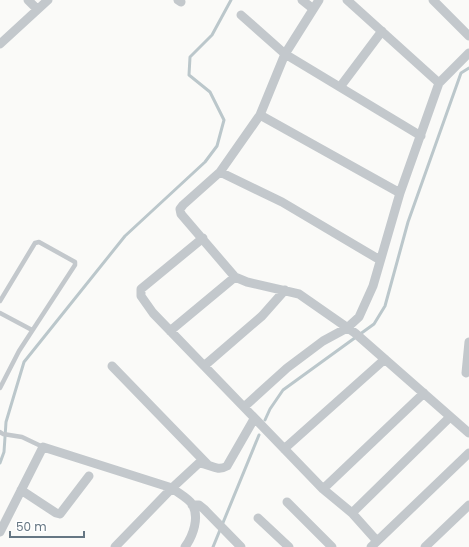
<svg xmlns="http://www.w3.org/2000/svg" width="469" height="547" font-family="Poppins,sans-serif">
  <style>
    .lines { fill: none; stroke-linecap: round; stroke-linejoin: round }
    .stream { stroke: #bbc7cb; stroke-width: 3 }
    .service { stroke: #c3c8cc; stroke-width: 4.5 }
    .minor { stroke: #c3c8cc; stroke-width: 9 }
  </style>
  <rect width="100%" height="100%" fill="#fafaf8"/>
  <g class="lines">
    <path class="stream" d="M265,420L270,409L283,390L374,324L385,306L408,222L461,73L469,68
      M0,463L4,452L6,422L24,362L125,236L205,162L217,146L224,120L210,92L189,75L190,57L212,35L231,0
      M213,547L259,435"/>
    <path class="service" d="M0,301L35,243L39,242L75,262V265L19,351L0,388
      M0,313L32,330
      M0,432L3,434L22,437L43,447"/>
    <path class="minor" d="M28,0L37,9
      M178,0L181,2
      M302,0L312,8
      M319,0L285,54L260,115L220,172L183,205L180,209L181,214L235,277L247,282L299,294L355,333L469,433
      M347,0L439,83
      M433,0L469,36
      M241,15L285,54L421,136
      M0,44L48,0
      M340,87L382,31
      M260,115L400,193
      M220,172L282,202L380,260
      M203,238L141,289V296L153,313L323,489L352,513L377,541
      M170,331L235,277
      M112,366L208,465
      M204,366L262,316L285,290
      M466,373L469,342
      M244,407L287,368L323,341L347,328L359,317L373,286L400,193L439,83L469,53
      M284,449L385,359
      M323,489L424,393
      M21,490L56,513L60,514L89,476
      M287,502L332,547
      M192,505H199L204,509L241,547
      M352,513L450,417
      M258,518L289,547
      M0,532L43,447L172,488L199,463C210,464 217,472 227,466L254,419
      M115,547L172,488C178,493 188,498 192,504C200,517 193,536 185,547
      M371,547L469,453
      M425,547L469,505"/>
  </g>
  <path d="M10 531v6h74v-6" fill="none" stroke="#657683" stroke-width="2"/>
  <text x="16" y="531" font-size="12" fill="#657683" stroke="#ffffff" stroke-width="3" paint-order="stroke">50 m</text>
</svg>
